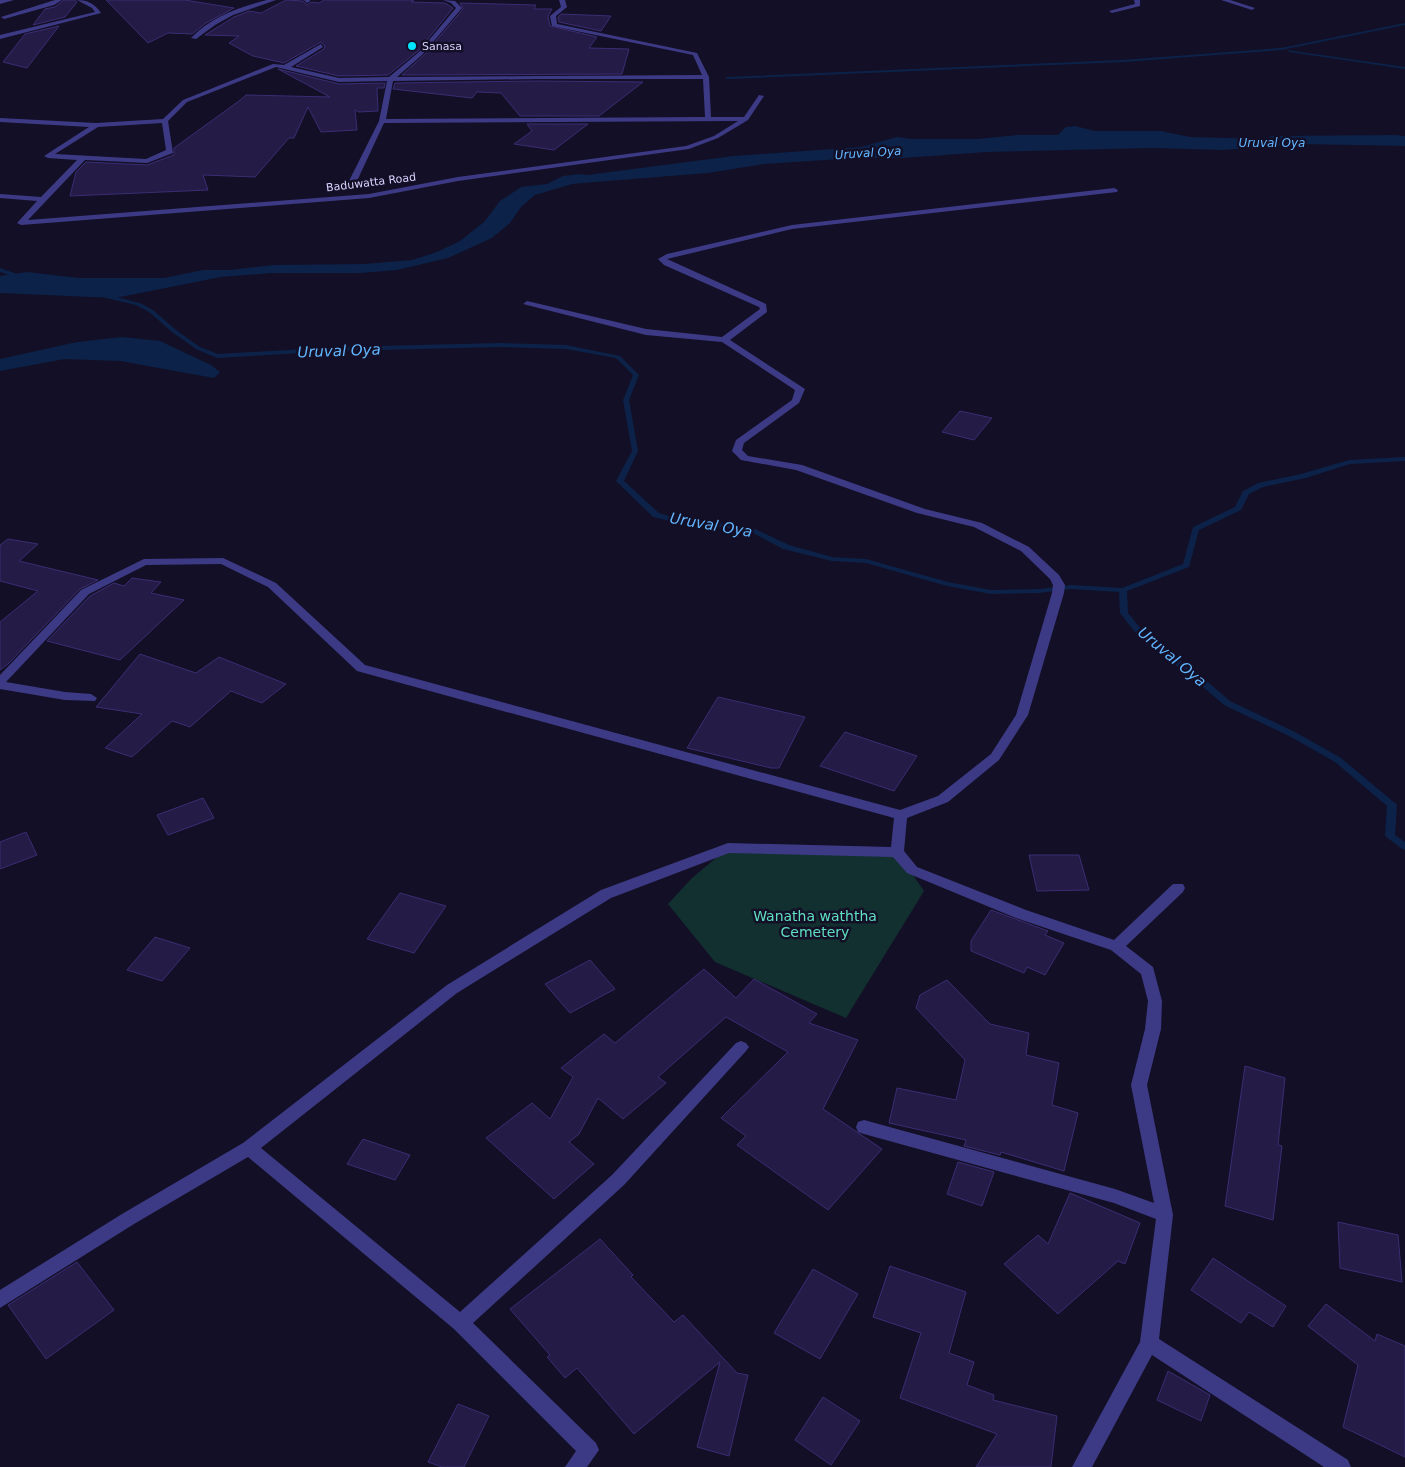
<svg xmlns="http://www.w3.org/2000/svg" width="1405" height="1467" font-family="'DejaVu Sans',sans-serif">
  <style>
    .green { fill: #12302f }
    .water { fill: #0c2248 }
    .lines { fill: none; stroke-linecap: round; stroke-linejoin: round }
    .stream { fill: #0c2248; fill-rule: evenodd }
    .building { fill: #241b47; stroke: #3b2d73 }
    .street { fill: #3d3a85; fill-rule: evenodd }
    .poi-dot { fill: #00e5ff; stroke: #130f26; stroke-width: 2 }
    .labels { text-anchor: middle; stroke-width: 5; stroke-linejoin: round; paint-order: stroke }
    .far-poi-label { font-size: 11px; fill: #d9d4ff; stroke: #130f26; text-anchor: start }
    .far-street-label { font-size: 11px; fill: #d9d4ff; stroke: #130f26 }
    .far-water-label { font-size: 12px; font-style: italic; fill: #62b6ff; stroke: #130f26 }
    .park-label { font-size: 14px; fill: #5fe0c0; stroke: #130f26 }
    .water-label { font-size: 15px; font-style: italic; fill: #62b6ff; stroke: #130f26 }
  </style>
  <rect width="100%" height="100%" fill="#130f26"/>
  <path class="green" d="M728,848L897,852L924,891L846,1018L715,962L668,904L692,878Z"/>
  <path class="water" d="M1075,126L1095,131H1161L1190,137L1264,139L1272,136L1396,135L1405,136V146L1302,144L1224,150L1152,148L987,152L903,158H856L764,164L708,173L595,182L572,184L535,195L521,207L510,223L492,238L448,258L397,270L361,273H272L221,277L115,298L0,293V276L27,272L79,278H164L203,270H229L274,265L365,264L412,260L437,252L460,241L484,222L500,201L521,187L547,184L563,176L580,174L587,175L733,156L861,147L897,137L912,139H978L1017,135H1058L1066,127Z
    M122,337L160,341L211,365L220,372L214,378L120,361L65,359L0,371V359L77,342Z"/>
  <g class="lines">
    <path class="stream" d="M1405,23V25L1281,50L1123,62L727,79L725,78L727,77L1123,60L1281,48Z
      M1287,50L1405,67V69L1289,52Z
      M0,268L23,276L24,277L21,279L0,272Z
      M100,293L140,303L153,310L176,330L200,347L218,354L337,347L500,343L566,345L620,356L639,375L629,400L638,451L624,481L659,513L686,521L721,523L755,529L789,545L832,557L866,559L948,582L991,590L1039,589L1071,585L1122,588L1183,564L1193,527L1235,507L1243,491L1258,483L1301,474L1349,460L1405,457V461L1350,464L1306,478L1263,487L1249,494L1241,510L1199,530L1189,567L1127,591L1128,613L1147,636L1195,671L1230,701L1297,733L1341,758L1395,803L1397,805L1395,835L1405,842V850L1402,849L1385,836L1387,806L1335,762L1291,737L1224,705L1189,675L1141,640L1120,613L1119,592L1071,589L1039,593L991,594L947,586L866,563L832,561L783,549L753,533L721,527L686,525L653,517L616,481L632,451L623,400L633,375L616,358L566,349L500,347L337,351L217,358L196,349L172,332L149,312L136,305L98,296L97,295Z"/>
  </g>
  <path class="building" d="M64,0H75L77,2L65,17L33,25L45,9L55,7Z
    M106,0H185L234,8L206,23L192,34L168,33L148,43Z
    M286,0L303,1L307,5L311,2L319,3L324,0H414L411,2L445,3L453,8L418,51L388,75L339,76L296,66L324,49L325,46L321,42L284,63L253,56L229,43L239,36L205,35L234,17L249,11L261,13Z
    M460,3L536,5L534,9H552L548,16L550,26L597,37L589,48L629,49L622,74L402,75L424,55L463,9Z
    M561,14L611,16L601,31L559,22L558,17Z
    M59,26L27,68L3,62L25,34Z
    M278,69L339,84L385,83L384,88H377L378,111L359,112L355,110L357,130L321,132L308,107L294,138H289L255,177L203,175L208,190L70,196L76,172L86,162L147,165L174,155V148L239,101L246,95L330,97Z
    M536,81L643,82L599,116H520L501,93L477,92L472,98L393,89L395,83Z
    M527,124H588L554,150L514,144L532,131Z
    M960,411L992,418L974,440L942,432Z
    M8,539L38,544L19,561L98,580L80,589L8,664L0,670V622L38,591L0,581V545Z
    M132,578L161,582L151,593L184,600L120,660L47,641L90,596L114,583L124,586Z
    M140,654L196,673L219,657L286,684L262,703L231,691L190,727L172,721L132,757L105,748L142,714L96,707Z
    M718,697L805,717L779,768H771L687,748Z
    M845,732L917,756L894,791L820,766Z
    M203,798L214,818L168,835L157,815Z
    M26,832L37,855L0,869V842Z
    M1029,855H1079L1089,890L1037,891Z
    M400,893L446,906L414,953L367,939Z
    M991,910L1048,931L1045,935L1064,943L1045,975L1027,967L1024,973L971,951V941Z
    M155,937L190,948L162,981L127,970Z
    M590,960L615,989L570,1013L545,984Z
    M704,969L736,998L754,979L817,1014L809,1023L858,1040L823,1109L882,1149L828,1210L737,1145L746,1136L721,1118L788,1052L726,1017L658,1077L666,1083L623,1119L598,1098L579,1134L569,1142L594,1164L554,1199L486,1138L532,1103L550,1119L573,1077L561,1068L604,1034L615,1043Z
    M947,980L990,1024L1029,1033L1026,1055L1059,1063L1052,1105L1078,1113L1064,1171L1001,1152L1000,1155L964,1146L966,1140L889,1123L897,1088L956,1100L965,1060L916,1008L920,995Z
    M1245,1066L1285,1078L1278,1145L1282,1146L1273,1220L1225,1206Z
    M363,1139L410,1155L395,1180L347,1164Z
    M958,1162L994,1172L982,1206L947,1194Z
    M1070,1193L1140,1223L1125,1264L1118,1261L1058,1314L1004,1264L1038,1235L1048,1244Z
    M1338,1222L1398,1235L1402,1282L1340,1268Z
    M600,1239L633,1275L631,1277L674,1322L683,1315L737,1373L748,1375L729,1456L697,1447L720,1362L634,1434L577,1368L565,1378L547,1357L550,1355L510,1309Z
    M1213,1258L1286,1306L1273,1327L1249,1312L1241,1323L1191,1290Z
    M77,1262L114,1310L46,1359L8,1305Z
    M890,1266L966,1292L949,1353L974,1362L967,1385L994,1395L993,1400L1057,1416L1051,1467H976L997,1434L900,1398L921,1333L873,1317Z
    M813,1269L858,1294L820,1359L774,1333Z
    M1326,1304L1375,1341L1377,1334L1405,1346V1457L1343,1427L1358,1365L1308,1326Z
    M1168,1371L1210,1395L1201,1421L1157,1400Z
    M823,1397L860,1421L831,1465L795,1440Z
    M458,1404L489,1416L464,1467H442L428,1462Z"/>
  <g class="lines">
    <path class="street" d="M0,0H14L0,4Z
      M55,0H62L54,5L4,19L1,17Z
      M77,0C88,0 95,4 101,13L0,39V35L95,12L92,8Z
      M267,0H276L233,15L215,25L196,39L191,38C211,17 239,7 267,0Z
      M304,0H310V1L307,3Z
      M443,0L455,1L462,8L423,54L397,77L702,75L693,55L552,26L550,16L561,7L559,0H565L567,7L556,16L557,24L697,53L709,77L711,117H744L759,95L764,96L748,120L718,138L689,149L458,181L369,198L21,225L17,223L37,201L0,198V194L41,197L77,160L48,158L44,156L89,127L0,122V118L96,123L163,119L183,100L273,64L284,65L321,44L323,47L291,67L339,78L389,77L419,52L456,8L451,3ZM276,67L339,82L387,81L379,121L349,181L353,183L357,181L384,123L738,121L714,136L686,146L458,177L369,194L28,220L85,160L147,163L173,153L168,121L187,102ZM536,79H703L705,117L386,119L393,81ZM162,123L166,150L146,159L55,154L98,127Z
      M1134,0H1140V6L1112,13L1109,11L1135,4Z
      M1221,0H1230L1255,8L1252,10Z
      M1114,188L1118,190L1117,192L792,229L667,259L766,304L767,312L730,340L805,389L799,403L744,443L742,450L748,456L802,465L925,509L982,523L1029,547L1059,575L1065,585L1064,593L1028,715L999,760L948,802L907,818L904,851L917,867L1026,910L1114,940L1173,884H1183L1185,888L1183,892L1126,946L1153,967L1162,1001L1161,1029L1147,1085L1173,1215L1159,1339L1348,1460L1351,1467H1324L1152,1355L1092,1467H1072L1140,1342L1156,1219L1114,1203L864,1134L858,1132L856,1127L858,1122L864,1120L1115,1189L1154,1203L1131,1085L1145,1029L1148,1001L1141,974L1111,950L1016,918L907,873L893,857L729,853L611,898L457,993L261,1148L460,1312L612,1175L736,1043L741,1041L746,1043L749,1047L746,1051L624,1185L473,1323L596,1443L599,1450L587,1467H565L576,1451L454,1329L248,1157L134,1224L0,1308V1290L122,1214L243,1143L447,985L601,890L728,843L891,847L894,818L357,671L268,587L221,564L146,565L89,594L6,682L65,692L91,694L97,698L95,701L65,700L0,689V675L81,590L144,559L223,558L276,583L365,665L900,810L938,796L991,754L1016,715L1052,593L1053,585L1050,579L1021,551L974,527L917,513L796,470L741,460L732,451L736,440L792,400L795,390L722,342L646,335L523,304L527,301L646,329L722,337L760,309L759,307L664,265L658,259L667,254L792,225Z"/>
  </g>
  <circle class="poi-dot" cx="412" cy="46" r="5"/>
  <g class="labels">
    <g class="far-poi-label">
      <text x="422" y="50">Sanasa</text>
    </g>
    <g class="far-street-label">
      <text transform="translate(371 182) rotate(-7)" y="4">Baduwatta Road</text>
    </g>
    <g class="far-water-label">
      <text x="1272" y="147">Uruval Oya</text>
      <text transform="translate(868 153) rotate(-4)" y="4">Uruval Oya</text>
    </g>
    <g class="park-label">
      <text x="815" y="921">Wanatha waththa<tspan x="815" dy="16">Cemetery</tspan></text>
    </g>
    <g class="water-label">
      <text transform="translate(339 351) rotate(-2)" y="5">Uruval Oya</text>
      <text transform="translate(711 525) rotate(10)" y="5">Uruval Oya</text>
      <text transform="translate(1172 657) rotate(40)" y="5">Uruval Oya</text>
    </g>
  </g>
</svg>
